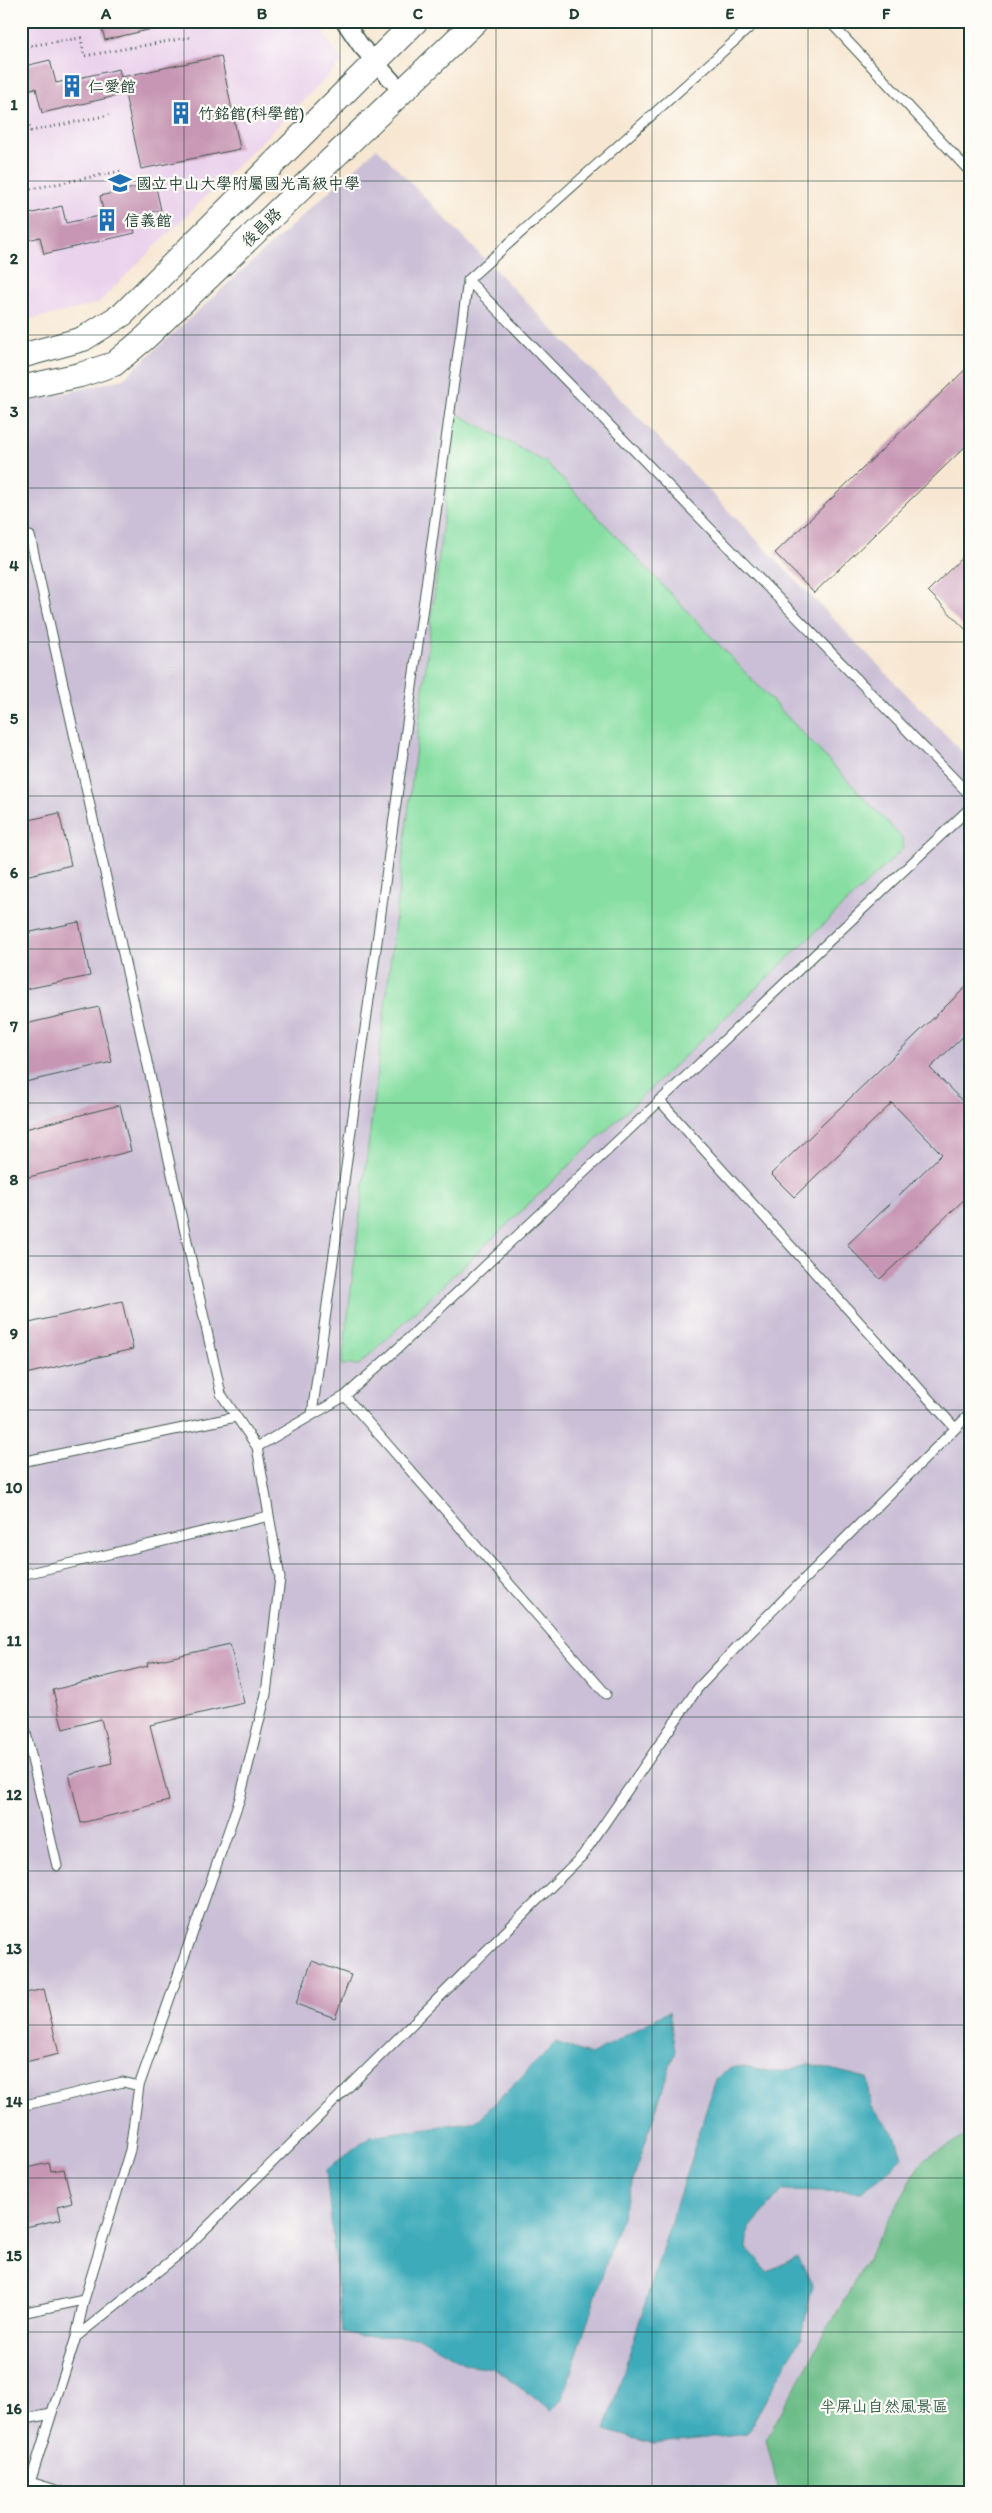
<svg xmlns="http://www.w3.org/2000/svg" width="992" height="2513" font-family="Itim,'LXGW WenKai TC',sans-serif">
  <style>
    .built { fill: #ead1ec }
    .industrial { fill: #cabfd6 }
    .green { fill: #86dea2; stroke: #528e6b }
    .forest { fill: #6cbd88; stroke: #467d5e }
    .water { fill: #3cabba; stroke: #2e7477 }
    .building { fill: #c796b4 }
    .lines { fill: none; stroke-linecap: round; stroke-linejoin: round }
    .lane-casing { stroke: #3f564c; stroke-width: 11 }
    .street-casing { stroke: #3f564c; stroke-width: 19 }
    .secondary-casing { stroke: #3f564c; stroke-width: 26 }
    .path { stroke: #3f564c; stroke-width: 3; stroke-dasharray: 1 4; stroke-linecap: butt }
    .lane { stroke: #fff; stroke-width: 9 }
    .street { stroke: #fff; stroke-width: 16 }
    .secondary { stroke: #fff; stroke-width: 24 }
    .grid { fill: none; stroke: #1f3d34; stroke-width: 1; stroke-opacity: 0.55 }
    .labels { text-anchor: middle; stroke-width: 4.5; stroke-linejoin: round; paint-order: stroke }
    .poi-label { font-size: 16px; fill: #1f3d34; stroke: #fdfcf7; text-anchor: start }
    .street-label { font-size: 16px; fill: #1f3d34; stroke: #fdfcf7 }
    .park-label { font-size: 16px; fill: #345d4a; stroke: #fdfcf7 }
    .neatline { fill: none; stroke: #1f3d34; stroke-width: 2 }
    .grid-label { font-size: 16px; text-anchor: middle; font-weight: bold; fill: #1f3d34 }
  </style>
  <rect width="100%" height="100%" fill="#fdfcf7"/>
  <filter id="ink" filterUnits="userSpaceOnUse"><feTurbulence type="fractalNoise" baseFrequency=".02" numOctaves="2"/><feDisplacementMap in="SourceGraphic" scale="10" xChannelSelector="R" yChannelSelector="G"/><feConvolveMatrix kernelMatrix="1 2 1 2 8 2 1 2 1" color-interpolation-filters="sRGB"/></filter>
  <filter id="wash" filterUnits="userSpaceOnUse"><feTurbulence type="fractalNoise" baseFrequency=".0096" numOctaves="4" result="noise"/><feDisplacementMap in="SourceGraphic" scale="20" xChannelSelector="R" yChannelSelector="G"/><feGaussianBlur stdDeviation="1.12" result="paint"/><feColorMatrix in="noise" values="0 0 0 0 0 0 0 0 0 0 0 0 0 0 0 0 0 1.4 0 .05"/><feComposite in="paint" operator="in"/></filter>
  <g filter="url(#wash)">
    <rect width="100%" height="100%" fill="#f7e7d2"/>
    <path class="built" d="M21,21H317L342,62L97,304L21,322Z"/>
    <path class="industrial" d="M377,148L971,761V2133L922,2162L766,2439L779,2492H21V403L123,379Z"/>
    <path class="green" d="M456,413L547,463L902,838L903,849L359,1365H342Z"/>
    <path class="forest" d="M971,2133V2492H779L766,2439L922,2161Z"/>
    <path class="water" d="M669,2011L675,2051L562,2400L551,2410L493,2368L465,2364L419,2337L360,2336L342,2332L326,2170L370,2136L477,2121L556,2042L591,2055Z
      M809,2064L867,2078L870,2105L895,2135L902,2157L887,2172L860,2192L783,2190L749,2229L747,2248L768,2271L798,2257L813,2285L801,2337L747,2433L653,2444L605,2430L716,2079C737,2058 750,2069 775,2072C785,2073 799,2066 809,2064Z"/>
    <g id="blocks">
      <path class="building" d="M100,21H160V27L105,40Z
        M221,56L240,149L141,169L125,94L42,113L36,88L21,91V67L50,60L56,83L119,69L121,77Z
        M155,183L161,210L131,216L135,233L44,254L40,237L21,242V216L62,206L66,223L104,215L100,196Z
        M971,364V441L814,593L775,553Z
        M971,549V635L928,591Z
        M59,813L71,865L21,877V822Z
        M79,922L90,976L21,990V934Z
        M971,982V1029L930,1068L971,1110V1193L880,1279L847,1245L942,1154L892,1103L794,1197L771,1174Z
        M99,1007L112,1062L21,1083V1025Z
        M120,1105L131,1151L21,1179V1130Z
        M122,1301L133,1349L21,1375V1325Z
        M230,1644L244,1703L150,1725L169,1801L81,1823L69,1774L112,1763L101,1719L63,1729L53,1690L148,1666L147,1663Z
        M312,1961L351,1975L335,2018L296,2004Z
        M44,1989L59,2054L21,2063V1994Z
        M49,2163L51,2171L64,2169L72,2202L58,2206L61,2219L21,2228V2169Z"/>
    </g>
  </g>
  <g filter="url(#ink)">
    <use href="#blocks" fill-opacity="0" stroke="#3f564c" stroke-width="1"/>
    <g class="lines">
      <defs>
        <path id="lane" d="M829,21L971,173
          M468,280L971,796
          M21,538L30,536L221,1394L257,1447L280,1578L266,1694L240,1798L139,2086L130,2150L84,2300L76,2337L27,2492
          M659,1100L955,1428
          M345,1396L606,1694
          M312,1414L468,280L757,21
          M257,1447L345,1396L394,1352L971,807
          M21,1462L236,1417
          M21,1575L269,1516
          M21,1712L57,1866
          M21,2106L123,2082L139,2086
          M21,2313L84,2300
          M76,2337L183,2251L582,1856L698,1688L748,1635L971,1413
          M21,2420L51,2414
          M30,2482L63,2492"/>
        <path id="street" d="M344,21L361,46L402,92"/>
        <path id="secondary" d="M21,356L83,339L123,314L416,21
          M21,388L80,375L114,364L145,338L476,21"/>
      </defs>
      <use href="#lane" class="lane-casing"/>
      <use href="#street" class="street-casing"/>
      <use href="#secondary" class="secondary-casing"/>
      <path class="path" d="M21,47L81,38L84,56L192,37
        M21,118L27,117L31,131L109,115
        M21,191L121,171"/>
      <use href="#lane" class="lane"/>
      <use href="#street" class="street"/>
      <use href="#secondary" class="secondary"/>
    </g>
  </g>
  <path class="grid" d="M184,21V2492M340,21V2492M496,21V2492M652,21V2492M808,21V2492M21,181H971M21,335H971M21,488H971M21,642H971M21,796H971M21,949H971M21,1103H971M21,1256H971M21,1410H971M21,1564H971M21,1717H971M21,1871H971M21,2025H971M21,2178H971M21,2332H971"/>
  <defs>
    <symbol id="building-bare" viewBox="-9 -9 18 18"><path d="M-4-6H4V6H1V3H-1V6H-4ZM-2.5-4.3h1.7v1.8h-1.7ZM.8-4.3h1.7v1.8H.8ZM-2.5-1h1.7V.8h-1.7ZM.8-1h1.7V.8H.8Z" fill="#1f6fb2" stroke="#fdfcf7" stroke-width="2.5" paint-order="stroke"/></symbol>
    <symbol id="school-bare" viewBox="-9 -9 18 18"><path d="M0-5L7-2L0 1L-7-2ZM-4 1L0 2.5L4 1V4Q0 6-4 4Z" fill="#1f6fb2" stroke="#fdfcf7" stroke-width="2.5" paint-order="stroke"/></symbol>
  </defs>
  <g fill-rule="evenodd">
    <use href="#building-bare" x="56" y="70" width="32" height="32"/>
    <use href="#building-bare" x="165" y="97" width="32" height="32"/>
    <use href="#school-bare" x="104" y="167" width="32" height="32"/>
    <use href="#building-bare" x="91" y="204" width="32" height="32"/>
  </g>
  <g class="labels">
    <g class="poi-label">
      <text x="88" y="92">仁愛館</text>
      <text x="198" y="119">竹銘館(科學館)</text>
      <text x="136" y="189">國立中山大學附屬國光高級中學</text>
      <text x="124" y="226">信義館</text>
    </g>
    <g class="street-label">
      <text transform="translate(261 227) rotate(-44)" y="6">後昌路</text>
    </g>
    <g class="park-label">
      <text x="884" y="2412">半屏山自然風景區</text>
    </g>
  </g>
  <rect width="992" height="2513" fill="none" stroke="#fdfcf7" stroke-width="55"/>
  <rect x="28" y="28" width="936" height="2458" class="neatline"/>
  <g class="grid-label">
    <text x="106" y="19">A</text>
    <text x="262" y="19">B</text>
    <text x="418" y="19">C</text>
    <text x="574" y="19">D</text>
    <text x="730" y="19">E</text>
    <text x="886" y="19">F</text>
    <text x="14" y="110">1</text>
    <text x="14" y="264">2</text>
    <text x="14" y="417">3</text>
    <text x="14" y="571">4</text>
    <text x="14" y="724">5</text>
    <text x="14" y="878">6</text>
    <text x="14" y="1032">7</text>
    <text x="14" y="1185">8</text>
    <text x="14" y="1339">9</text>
    <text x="14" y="1493">10</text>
    <text x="14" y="1646">11</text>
    <text x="14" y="1800">12</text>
    <text x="14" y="1954">13</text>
    <text x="14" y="2107">14</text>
    <text x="14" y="2261">15</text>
    <text x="14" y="2414">16</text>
  </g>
</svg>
